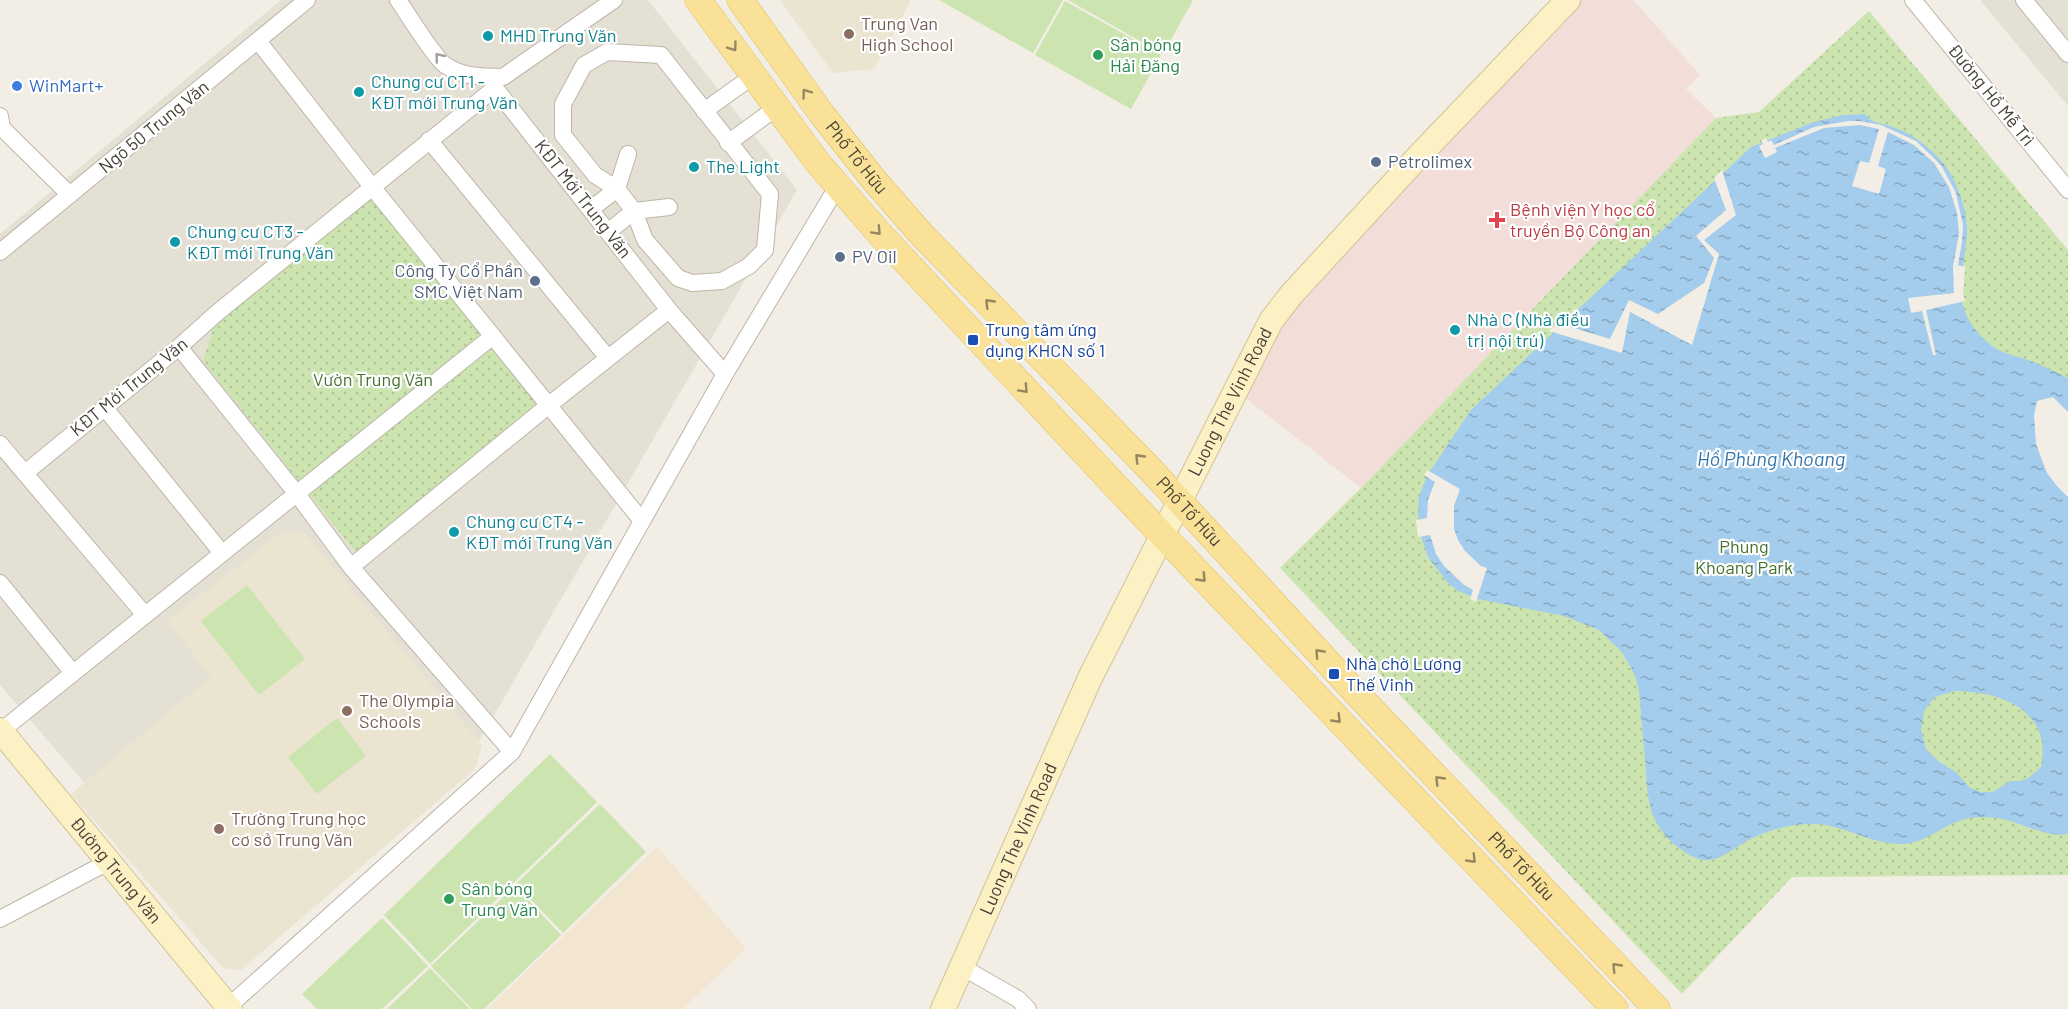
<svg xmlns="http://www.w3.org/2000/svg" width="2068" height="1009" font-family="Barlow,sans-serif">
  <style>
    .residential { fill: #e5e0d4 }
    .commercial { fill: #f3e6d1 }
    .education { fill: #eae4d0 }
    .medical { fill: #f2ddd9 }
    .park { fill: url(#park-dots) }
    .garden { fill: #cbe4b0 }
    .water { fill: url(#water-ripples); fill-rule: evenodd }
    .pier { fill: #f2eee5 }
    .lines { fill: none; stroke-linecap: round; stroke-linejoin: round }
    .street-casing { stroke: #bdb6a8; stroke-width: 18 }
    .secondary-casing { stroke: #d0c397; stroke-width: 26 }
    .primary-casing { stroke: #ddbe68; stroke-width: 27 }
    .street { stroke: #fff; stroke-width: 16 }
    .secondary { stroke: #fcf1c5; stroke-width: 24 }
    .primary { stroke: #f9e197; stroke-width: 26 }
    .oneway { stroke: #958861 }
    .oneway2 { stroke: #a29f9a }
    .education-dot { fill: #8d6e63; stroke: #fff; stroke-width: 2 }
    .culture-dot { fill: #0f9aa8; stroke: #fff; stroke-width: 2 }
    .leisure-dot { fill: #2e9e5b; stroke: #fff; stroke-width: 2 }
    .shop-dot { fill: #3f7fe0; stroke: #fff; stroke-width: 2 }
    .service-dot { fill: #5c6f8a; stroke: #fff; stroke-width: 2 }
    .health-dot { fill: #e0444e; stroke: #fff; stroke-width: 2 }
    .transit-dot { fill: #1a4fb4; stroke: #fff; stroke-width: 2 }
    .labels { text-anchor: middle; stroke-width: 4.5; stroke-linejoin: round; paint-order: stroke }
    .education-label { font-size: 18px; fill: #785e54; stroke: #fff; text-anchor: start }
    .culture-label { font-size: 18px; fill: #0d838f; stroke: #fff; text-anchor: start }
    .leisure-label { font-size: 18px; fill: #27864d; stroke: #fff; text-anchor: start }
    .shop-label { font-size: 18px; fill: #366cbe; stroke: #fff; text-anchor: start }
    .street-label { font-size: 18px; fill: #443f35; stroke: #fff }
    .service-label { font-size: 18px; fill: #4e5e75; stroke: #fff; text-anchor: start }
    .health-label { font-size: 18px; fill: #be3a42; stroke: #fff; text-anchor: start }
    .transit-label { font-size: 18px; fill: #164399; stroke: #fff; text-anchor: start }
    .park-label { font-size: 18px; fill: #44722c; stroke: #fff }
    .water-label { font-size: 20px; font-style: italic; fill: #3474aa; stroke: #fff }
  </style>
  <defs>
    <pattern id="park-dots" width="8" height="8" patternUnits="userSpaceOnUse" patternTransform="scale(1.5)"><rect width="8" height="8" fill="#cbe4b0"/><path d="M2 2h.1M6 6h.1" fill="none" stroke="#b0c598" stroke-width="1.8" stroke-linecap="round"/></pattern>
    <pattern id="water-ripples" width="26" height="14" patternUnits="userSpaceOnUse" patternTransform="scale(1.5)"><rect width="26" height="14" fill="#a4ccec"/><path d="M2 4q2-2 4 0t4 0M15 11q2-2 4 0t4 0" fill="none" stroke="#87a7c0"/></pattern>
  </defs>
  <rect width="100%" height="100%" fill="#f2eee5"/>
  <path class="residential" d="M281,0H648L797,190L470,757L237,960L0,685V234Z
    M1980,0H2068V106Z"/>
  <path class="commercial" d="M657,847L746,948L683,1009H487Z"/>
  <path class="education" d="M780,0H911L874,69L833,73Z
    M304,532L482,745L475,769L241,970L223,968L71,794L211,677L167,621L280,533Z"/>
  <path class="medical" d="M1578,0H1633L1700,75L1686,89L1716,118L1361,488L1240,394L1283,322Z"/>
  <path class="park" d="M1869,11L2068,250V875L1792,877L1682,994L1280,568L1361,488L1716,118L1759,112Z
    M373,188L549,405L358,555L203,361L218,312Z"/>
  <path class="garden" d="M939,0H1063L1033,53Z
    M1068,0H1193L1163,54Z
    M1065,1L1161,55L1131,109L1035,55Z
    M247,585L305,659L259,695L201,621Z
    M337,718L366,756L317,794L288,757Z
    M550,754L597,802L430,964L384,915Z
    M600,804L646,852L563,933L516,884Z
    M515,886L561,935L484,1009H472L431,966Z
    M382,918L428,966L382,1009H317L302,994Z
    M430,968L470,1009H387Z"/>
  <path class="water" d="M1865,114C1872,124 1882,123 1893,127C1916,135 1940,154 1952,176C1960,192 1968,215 1967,233C1963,281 1947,309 1992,346C2003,354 2018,356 2031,361C2044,366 2056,372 2068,378V833C2054,840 2020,823 2003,819C1987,816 1969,816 1954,823C1935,831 1922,844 1900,844C1868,844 1840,822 1807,824C1791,825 1775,828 1759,835C1727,848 1715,876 1679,848C1646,823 1648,796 1645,759C1643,736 1641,714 1639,691L1635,675L1622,652L1599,630L1564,616L1478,599L1458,591L1448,583L1428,557L1421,536L1418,513L1419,496L1427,476L1471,410L1751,147L1811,123L1843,115ZM1954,691C2000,691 2053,710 2041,767L2027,779L2020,781H2010L1993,792H1980L1969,787L1957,773L1938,761L1926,749L1921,730L1924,711L1935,697Z"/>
  <path class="pier" d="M1848,121H1860L1881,125L1916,141L1941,165L1956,193L1963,225L1962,242L1958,265L1965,267L1963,294L1965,301L1926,310L1936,355H1933L1922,311L1911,313L1908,298L1954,293L1953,267L1959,233L1957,213L1949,187L1934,163L1914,145L1888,132L1878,166L1886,169L1879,194L1852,186L1860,161L1869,163L1879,129L1860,125L1824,128L1775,148L1777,152L1765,158L1759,146L1763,144L1761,140L1766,138L1768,142L1771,140L1774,145L1814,127Z
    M1722,170L1736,215L1704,240L1719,254L1692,345L1630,312L1622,353L1549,331L1558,323L1610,339L1629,300L1658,314L1704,283L1714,258L1696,236L1726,210L1714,178Z
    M2053,397L2068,412V497L2057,486L2047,473L2036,444L2034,415L2037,401Z
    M1427,470L1460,489L1454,506V529L1458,540L1465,551L1481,566L1487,568L1476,602L1470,599L1473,590L1464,585L1444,566L1436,554L1430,535L1418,537L1416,520L1427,518L1428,500L1435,482L1424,475Z"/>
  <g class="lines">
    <defs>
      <path id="street" d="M398,0C407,13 434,57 445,65C462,77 483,77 503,77L614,0
        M1913,0L2068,190
        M2024,0L2068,54
        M258,41L373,188L642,521
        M607,52L661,55L770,194L765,250L749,266L722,281L692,283L678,278L645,240L634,211L617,189L595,175L563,135V104L584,65Z
        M704,111L753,76
        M0,116L2,128L70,195
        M429,140L608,358
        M728,143L776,108
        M591,209L617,189L628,154
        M608,232L634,211L669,207
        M0,252L307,0
        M179,347L297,494L351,567L512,752
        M104,407L222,553
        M0,444L145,615
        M25,473L179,347L218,312L495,88L669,310L725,374
        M351,567L549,405L669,310
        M0,583L73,673
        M1,731L493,336
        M0,919L108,862
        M962,967L1018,999L1028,1009
        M228,1007L512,752L725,374L837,187"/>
      <g id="secondary">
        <path id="s1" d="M0,730L230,1009"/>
        <path id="s2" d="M943,1009L1090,678L1271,321L1291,295L1416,159L1568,0"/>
      </g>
      <g id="primary">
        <path d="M698,0L818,163L879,233L1125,496L1615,1009"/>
        <path id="s3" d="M740,0L821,113L874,180L922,235L1150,469L1359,696L1657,1009"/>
      </g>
    </defs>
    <use href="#street" class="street-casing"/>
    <use href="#secondary" class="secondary-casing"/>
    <use href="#primary" class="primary-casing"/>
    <use href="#street" class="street"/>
    <use href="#secondary" class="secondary"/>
    <use href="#primary" class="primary"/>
  </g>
  <defs><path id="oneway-chevron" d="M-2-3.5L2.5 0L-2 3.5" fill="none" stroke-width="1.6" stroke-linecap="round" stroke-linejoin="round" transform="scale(1.5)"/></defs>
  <g class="oneway">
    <use href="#oneway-chevron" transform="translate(733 47) rotate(54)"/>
    <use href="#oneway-chevron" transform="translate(806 93) rotate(-126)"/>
    <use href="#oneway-chevron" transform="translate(877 231) rotate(47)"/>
    <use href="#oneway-chevron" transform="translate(989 303) rotate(-134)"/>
    <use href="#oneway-chevron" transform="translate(1024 389) rotate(47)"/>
    <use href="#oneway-chevron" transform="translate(1139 458) rotate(-134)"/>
    <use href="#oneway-chevron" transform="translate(1202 578) rotate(46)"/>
    <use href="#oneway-chevron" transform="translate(1319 653) rotate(-133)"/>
    <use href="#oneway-chevron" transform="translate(1337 719) rotate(46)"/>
    <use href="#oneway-chevron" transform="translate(1439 780) rotate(-134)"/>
    <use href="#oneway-chevron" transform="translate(1472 859) rotate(46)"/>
    <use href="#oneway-chevron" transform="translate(1616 967) rotate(-134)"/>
  </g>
  <use class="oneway2" href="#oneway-chevron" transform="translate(439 57) rotate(-129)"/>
  <g class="education-dot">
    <circle cx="849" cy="34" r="6"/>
    <circle cx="347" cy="711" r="6"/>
    <circle cx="219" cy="829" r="6"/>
  </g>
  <g class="culture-dot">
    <circle cx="488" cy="36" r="6"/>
    <circle cx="359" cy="92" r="6"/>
    <circle cx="694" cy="167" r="6"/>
    <circle cx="175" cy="242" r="6"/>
    <circle cx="1455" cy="330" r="6"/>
    <circle cx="454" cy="532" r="6"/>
  </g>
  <g class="leisure-dot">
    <circle cx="1098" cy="55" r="6"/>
    <circle cx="449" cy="899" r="6"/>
  </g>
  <circle class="shop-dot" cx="17" cy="86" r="6"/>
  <g class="service-dot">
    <circle cx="1376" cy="162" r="6"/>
    <circle cx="840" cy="257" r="6"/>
    <circle cx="535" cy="281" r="6"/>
  </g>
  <path class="health-dot" d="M1494 211h6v6h6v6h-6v6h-6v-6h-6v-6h6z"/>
  <g class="transit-dot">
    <rect x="967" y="334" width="12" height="12" rx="3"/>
    <rect x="1328" y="668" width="12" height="12" rx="3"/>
  </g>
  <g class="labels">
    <g class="education-label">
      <text x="861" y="30">Trung Van<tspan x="861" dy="21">High School</tspan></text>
      <text x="359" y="707">The Olympia<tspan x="359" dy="21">Schools</tspan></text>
      <text x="231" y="825">Trường Trung học<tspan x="231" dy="21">cơ sở Trung Văn</tspan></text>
    </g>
    <g class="culture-label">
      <text x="500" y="42">MHD Trung Văn</text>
      <text x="371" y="88">Chung cư CT1 -<tspan x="371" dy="21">KĐT mới Trung Văn</tspan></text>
      <text x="706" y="173">The Light</text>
      <text x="187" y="238">Chung cư CT3 -<tspan x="187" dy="21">KĐT mới Trung Văn</tspan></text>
      <text x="1467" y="326">Nhà C (Nhà điều<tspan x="1467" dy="21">trị nội trú)</tspan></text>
      <text x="466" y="528">Chung cư CT4 -<tspan x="466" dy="21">KĐT mới Trung Văn</tspan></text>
    </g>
    <g class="leisure-label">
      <text x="1110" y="51">Sân bóng<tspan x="1110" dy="21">Hải Đăng</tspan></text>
      <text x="461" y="895">Sân bóng<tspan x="461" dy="21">Trung Văn</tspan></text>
    </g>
    <g class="shop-label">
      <text x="29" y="92">WinMart+</text>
    </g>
    <g class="street-label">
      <text transform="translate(1991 95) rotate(51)" y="6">Đường Hồ Mễ Trì</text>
      <text transform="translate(154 127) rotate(-39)" y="6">Ngõ 50 Trung Văn</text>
      <text dy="6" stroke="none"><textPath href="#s3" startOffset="196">Phố Tố Hữu</textPath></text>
      <text transform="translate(583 199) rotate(52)" y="6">KĐT Mới Trung Văn</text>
      <text transform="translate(129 387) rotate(-39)" y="6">KĐT Mới Trung Văn</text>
      <text dy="6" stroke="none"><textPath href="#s2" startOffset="672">Luong The Vinh Road</textPath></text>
      <text dy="6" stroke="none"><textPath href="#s3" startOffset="682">Phố Tố Hữu</textPath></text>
      <text dy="6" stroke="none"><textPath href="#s2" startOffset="186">Luong The Vinh Road</textPath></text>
      <text dy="6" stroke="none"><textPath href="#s3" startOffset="1168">Phố Tố Hữu</textPath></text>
      <text dy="6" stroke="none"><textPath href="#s1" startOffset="182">Đường Trung Văn</textPath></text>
    </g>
    <g class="service-label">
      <text x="1388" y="168">Petrolimex</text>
      <text x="852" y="263">PV Oil</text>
      <text x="523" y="277" text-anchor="end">Công Ty Cổ Phần<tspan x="523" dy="21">SMC Việt Nam</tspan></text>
    </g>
    <g class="health-label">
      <text x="1510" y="216">Bệnh viện Y học cổ<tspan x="1510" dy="21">truyền Bộ Công an</tspan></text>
    </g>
    <g class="transit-label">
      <text x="985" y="336">Trung tâm ứng<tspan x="985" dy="21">dụng KHCN số 1</tspan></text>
      <text x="1346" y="670">Nhà chờ Lương<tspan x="1346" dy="21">Thế Vinh</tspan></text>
    </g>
    <g class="park-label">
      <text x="373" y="386">Vườn Trung Văn</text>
      <text x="1744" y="553">Phung<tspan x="1744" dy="21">Khoang Park</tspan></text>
    </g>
    <g class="water-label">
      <text x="1771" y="466">Hồ Phùng Khoang</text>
    </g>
  </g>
</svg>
